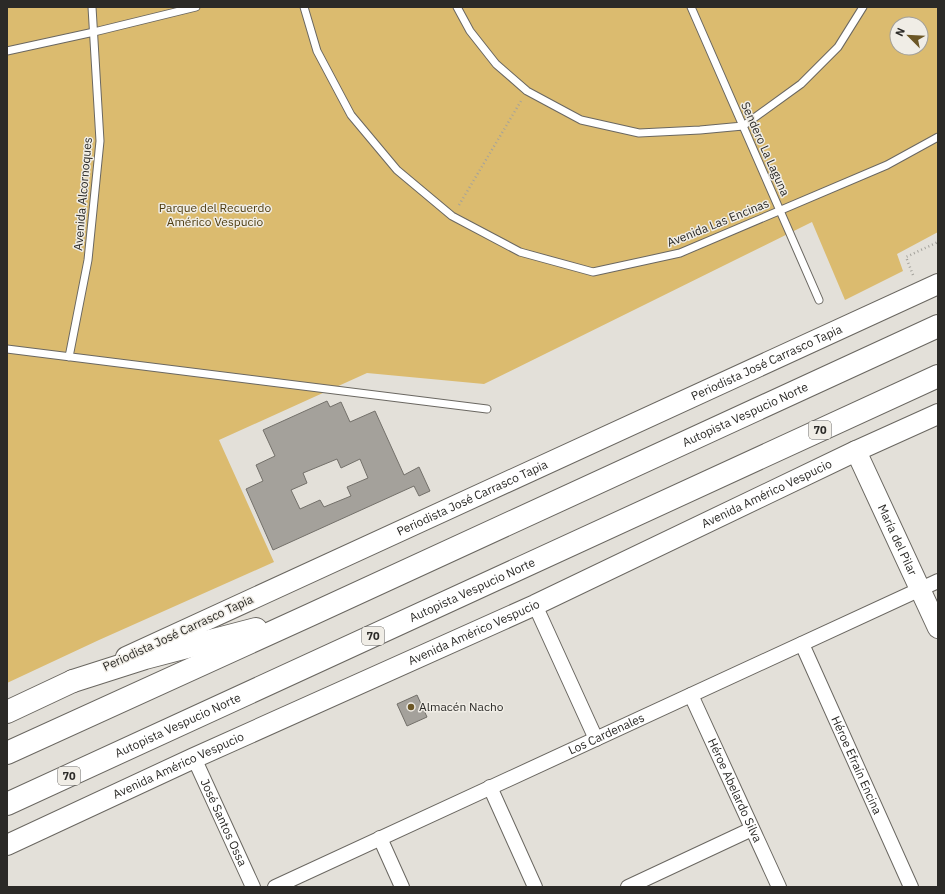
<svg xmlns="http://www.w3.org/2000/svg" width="945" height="894" font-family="'IBM Plex Sans',sans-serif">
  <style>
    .green { fill: #dbbb6f; fill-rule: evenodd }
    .building { fill: #a4a19b; stroke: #73706a; fill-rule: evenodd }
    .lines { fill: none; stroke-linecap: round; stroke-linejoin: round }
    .lane-casing { stroke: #6a6761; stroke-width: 9 }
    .street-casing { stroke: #6a6761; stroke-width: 16 }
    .secondary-casing { stroke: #6a6761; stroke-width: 22 }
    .primary-casing { stroke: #6a6761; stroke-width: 24 }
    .highway-casing { stroke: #6a6761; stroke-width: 24 }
    .path { stroke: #a4a29c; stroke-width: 2.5; stroke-dasharray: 1 3; stroke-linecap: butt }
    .lane { stroke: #fff; stroke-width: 7 }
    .street { stroke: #fff; stroke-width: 14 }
    .secondary { stroke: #fff; stroke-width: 20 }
    .primary { stroke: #fff; stroke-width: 22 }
    .highway { stroke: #fff; stroke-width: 22 }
    .poi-dot { fill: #6c5726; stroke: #f0ede6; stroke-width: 1.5 }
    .labels { text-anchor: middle; stroke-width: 3; stroke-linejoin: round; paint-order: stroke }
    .shield { fill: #f0ede6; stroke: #666460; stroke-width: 1 }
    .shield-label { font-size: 11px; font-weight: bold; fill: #2b2a27 }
    .street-label { font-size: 12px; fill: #2b2a27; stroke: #f0ede6 }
    .park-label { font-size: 12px; fill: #4d3c10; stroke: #f0ede6 }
    .poi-label { font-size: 12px; fill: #2b2a27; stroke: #f0ede6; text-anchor: start }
  </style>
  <rect width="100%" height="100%" fill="#e3e0d9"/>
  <path class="green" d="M7,7H938V232L897,254L903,271L845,300L812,222L484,384L367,373L219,440L274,562L99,640L7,683ZM897,24H921V48H897Z"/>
  <path class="building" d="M327,401L330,407L341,402L350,422L375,411L404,475L419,467L430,491L419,496L414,486L273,550L246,489L263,481L256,465L275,456L263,430ZM337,459L341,468L360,459L368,478L347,487L351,496L324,507L320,500L300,509L291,490L307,483L303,473Z
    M417,695L427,717L407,726L397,704Z"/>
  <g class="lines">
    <defs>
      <path id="lane" d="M304,7L317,51L351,115L397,170L452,216L520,252L593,272L680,253L887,165L938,137
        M457,7L470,31L496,64L527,91L581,120L639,133L700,130L743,126L801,84L838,47L863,7
        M691,7L819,300
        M7,51L94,32L196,7
        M7,349L487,409
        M69,357L88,260L100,141L92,7"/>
      <g id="street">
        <path d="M535,605L596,739"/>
        <path id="s1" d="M802,644L911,887"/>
        <path id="s2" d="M691,695L779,887"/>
        <path id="s3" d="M194,758L253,887"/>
        <path d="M490,787L535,887"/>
        <path d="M380,838L402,887"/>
        <path id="s4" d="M275,887L938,581"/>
        <path d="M628,887L752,829"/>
      </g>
      <g id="secondary">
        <path id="s5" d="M856,451L938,628"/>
        <path id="s6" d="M126,657L938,284"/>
        <path id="s7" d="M7,845L194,758L535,605L856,451L938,414"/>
      </g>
      <path id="primary" d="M7,712L73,681"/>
      <g id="highway">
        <path d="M73,681L145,658L256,629"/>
        <path id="s8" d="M7,753L310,615L938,326"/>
        <path id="s9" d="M7,804L938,376"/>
      </g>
    </defs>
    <use href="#lane" class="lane-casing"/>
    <use href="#street" class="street-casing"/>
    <use href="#secondary" class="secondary-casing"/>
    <use href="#primary" class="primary-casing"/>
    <use href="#highway" class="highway-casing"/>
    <path class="path" d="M459,205L521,101
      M913,275L906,257L938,242"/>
    <use href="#lane" class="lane"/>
    <use href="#street" class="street"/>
    <use href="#secondary" class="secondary"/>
    <use href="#primary" class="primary"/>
    <use href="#highway" class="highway"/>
  </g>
  <circle class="poi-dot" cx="411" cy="707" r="4"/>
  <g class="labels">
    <g class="shield">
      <rect x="809" y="421" width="22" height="18" rx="3"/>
      <rect x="362" y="627" width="22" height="18" rx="3"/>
      <rect x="58" y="767" width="22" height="18" rx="3"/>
    </g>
    <g class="shield-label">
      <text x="820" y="434">70</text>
      <text x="373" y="640">70</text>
      <text x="69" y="780">70</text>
    </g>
    <g class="street-label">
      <text transform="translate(765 149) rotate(66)" y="4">Sendero La Laguna</text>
      <text transform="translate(83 194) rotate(-85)" y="4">Avenida Alcornoques</text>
      <text transform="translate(718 223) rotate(-22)" y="4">Avenida Las Encinas</text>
      <text dy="4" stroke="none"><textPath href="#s6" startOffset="705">Periodista José Carrasco Tapia</textPath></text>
      <text dy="4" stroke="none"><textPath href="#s8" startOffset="812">Autopista Vespucio Norte</textPath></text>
      <text dy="4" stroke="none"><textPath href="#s7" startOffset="837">Avenida Américo Vespucio</textPath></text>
      <text dy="4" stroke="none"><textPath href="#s6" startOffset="381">Periodista José Carrasco Tapia</textPath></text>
      <text dy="4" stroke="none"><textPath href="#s5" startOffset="98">María del Pilar</textPath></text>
      <text dy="4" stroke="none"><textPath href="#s9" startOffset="512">Autopista Vespucio Norte</textPath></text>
      <text dy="4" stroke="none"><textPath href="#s7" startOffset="513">Avenida Américo Vespucio</textPath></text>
      <text transform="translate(178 633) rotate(-25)" y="4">Periodista José Carrasco Tapia</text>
      <text dy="4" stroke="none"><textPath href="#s9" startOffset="188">Autopista Vespucio Norte</textPath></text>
      <text dy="4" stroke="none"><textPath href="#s4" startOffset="365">Los Cardenales</textPath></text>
      <text dy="4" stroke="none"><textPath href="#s1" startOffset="133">Héroe Efraín Encina</textPath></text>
      <text dy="4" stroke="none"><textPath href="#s7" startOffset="189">Avenida Américo Vespucio</textPath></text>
      <text dy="4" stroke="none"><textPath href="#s2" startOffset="105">Héroe Abelardo Silva</textPath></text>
      <text dy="4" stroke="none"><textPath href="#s3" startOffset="71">José Santos Ossa</textPath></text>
    </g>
    <g class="park-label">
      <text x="215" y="212">Parque del Recuerdo<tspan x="215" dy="14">Américo Vespucio</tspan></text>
    </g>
    <g class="poi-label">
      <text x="419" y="711">Almacén Nacho</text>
    </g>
  </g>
  <rect width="945" height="894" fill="none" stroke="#2b2a27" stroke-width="16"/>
  <g transform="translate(909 36) rotate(294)"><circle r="19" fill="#f0ede6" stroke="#a19f9a"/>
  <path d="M0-3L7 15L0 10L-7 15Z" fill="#6c5726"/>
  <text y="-6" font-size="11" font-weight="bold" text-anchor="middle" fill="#2b2a27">N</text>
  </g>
</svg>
